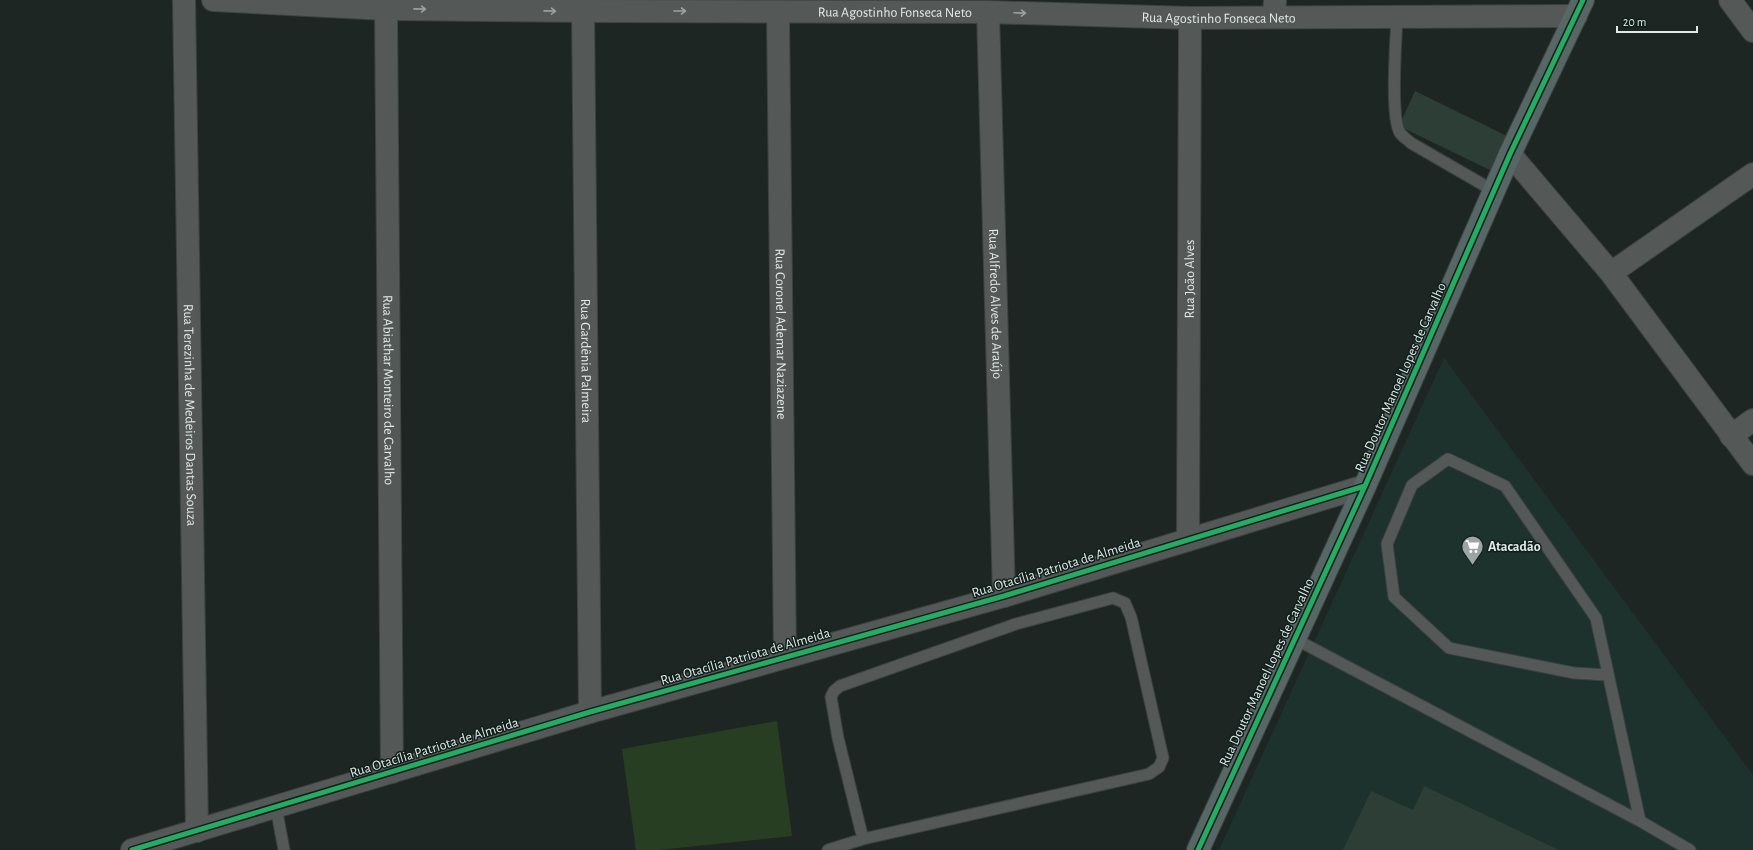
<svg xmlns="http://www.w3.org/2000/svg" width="1753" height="850" font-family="'Alegreya Sans',sans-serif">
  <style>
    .built { fill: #1e322d }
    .green { fill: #283e22 }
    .building { fill: #2d3e36 }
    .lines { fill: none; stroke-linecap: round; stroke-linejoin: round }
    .service-casing { stroke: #3b4241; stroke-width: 13 }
    .minor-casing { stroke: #3b4241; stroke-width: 24 }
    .secondary-casing { stroke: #3b4241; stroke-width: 24 }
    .primary-casing { stroke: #3b4241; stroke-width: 24 }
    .service { stroke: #545958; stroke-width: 11 }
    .minor { stroke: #545958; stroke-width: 22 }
    .secondary { stroke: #545958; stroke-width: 22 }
    .primary { stroke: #566765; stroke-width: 22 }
    .cycleway-casing { stroke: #111f1b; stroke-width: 8 }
    .cycleway { stroke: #26ab63; stroke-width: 5 }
    .oneway { stroke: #9aa1a0 }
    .labels { text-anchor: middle; stroke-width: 3; stroke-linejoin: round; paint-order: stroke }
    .street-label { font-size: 14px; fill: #e0e9e7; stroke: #111f1b }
    .poi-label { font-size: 14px; font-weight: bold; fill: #e0e9e7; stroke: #111f1b; text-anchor: start }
  </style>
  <rect width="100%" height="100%" fill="#1e2624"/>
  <path class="built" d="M1444,358L1753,775V850H1219Z"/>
  <path class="green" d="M777,721L792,836L658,850H636L622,749Z"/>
  <path class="building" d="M1415,91L1509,137L1492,171L1399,126Z
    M1424,786L1559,850H1343L1371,791L1413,810Z"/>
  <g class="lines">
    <defs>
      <path id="service" d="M1397,17C1396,39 1390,117 1400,133C1403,137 1408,140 1411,143L1494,191
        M1295,639L1640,821L1690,850
        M1607,675L1574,673L1449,648L1394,597L1387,544L1412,485L1448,459L1505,486L1596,618L1640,821
        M276,807L284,850
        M828,850L863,839L1149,774L1159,767L1163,758L1131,617L1125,603L1113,598L1016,624L840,686L834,691L831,697L838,738L863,839"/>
      <g id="minor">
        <path id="s1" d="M184,0L197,831"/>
        <path d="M1730,0L1753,31"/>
        <path id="s2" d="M386,9L392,772"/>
        <path id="s3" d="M583,11L590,712"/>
        <path id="s4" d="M778,12L785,656"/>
        <path id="s5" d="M988,12L1004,596"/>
        <path d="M1274,17L1275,0"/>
        <path d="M1510,154L1611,273L1753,464"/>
        <path d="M1611,273L1753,174"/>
        <path d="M1731,436L1753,420"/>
        <path id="s6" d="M1188,540L1190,18"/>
        <path d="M132,850L590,712L1004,596L1365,486"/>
      </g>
      <g id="secondary">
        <path id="s7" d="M213,0L386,9L583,11L988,12L1190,18L1576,16"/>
      </g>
      <path id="primary" d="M1198,850L1365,486L1510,154L1583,0"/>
    </defs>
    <use href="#service" class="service-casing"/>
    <use href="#minor" class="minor-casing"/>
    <use href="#secondary" class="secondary-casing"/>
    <use href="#primary" class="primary-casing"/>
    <use href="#service" class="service"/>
    <use href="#minor" class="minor"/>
    <use href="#secondary" class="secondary"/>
    <use href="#primary" class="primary"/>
    <defs>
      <path id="cycleway" d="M132,850L590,712L1004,596L1365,486
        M1198,850L1365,486L1510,154L1583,0"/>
    </defs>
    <use href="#cycleway" class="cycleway-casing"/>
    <use href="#cycleway" class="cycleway"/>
  </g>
  <defs><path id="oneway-shaft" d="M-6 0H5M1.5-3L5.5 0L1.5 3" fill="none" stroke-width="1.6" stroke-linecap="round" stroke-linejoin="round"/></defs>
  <g class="oneway">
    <use href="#oneway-shaft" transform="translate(420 9) rotate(1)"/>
    <use href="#oneway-shaft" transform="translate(550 11) rotate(1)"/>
    <use href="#oneway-shaft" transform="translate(680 11)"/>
    <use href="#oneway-shaft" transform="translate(1020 13) rotate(2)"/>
  </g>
  <defs>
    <symbol id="supermarket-pin" viewBox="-11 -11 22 30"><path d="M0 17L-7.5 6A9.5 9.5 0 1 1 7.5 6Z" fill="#9ca5a3" stroke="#111f1b"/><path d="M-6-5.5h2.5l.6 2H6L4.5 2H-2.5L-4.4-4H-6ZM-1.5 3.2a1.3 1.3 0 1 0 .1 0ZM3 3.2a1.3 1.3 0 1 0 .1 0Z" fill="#fff"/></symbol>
  </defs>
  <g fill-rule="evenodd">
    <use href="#supermarket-pin" x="1460" y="534" width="25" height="34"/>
  </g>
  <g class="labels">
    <g class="street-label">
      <text dy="5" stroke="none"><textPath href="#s7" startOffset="682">Rua Agostinho Fonseca Neto</textPath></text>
      <text dy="5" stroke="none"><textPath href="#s7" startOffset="1006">Rua Agostinho Fonseca Neto</textPath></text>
      <text dy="5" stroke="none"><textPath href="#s6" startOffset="261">Rua João Alves</textPath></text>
      <text dy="5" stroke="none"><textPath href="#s5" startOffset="292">Rua Alfredo Alves de Araújo</textPath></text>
      <text dy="5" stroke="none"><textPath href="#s4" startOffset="322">Rua Coronel Ademar Naziazene</textPath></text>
      <text dy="5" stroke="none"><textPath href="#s3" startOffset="350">Rua Gardênia Palmeira</textPath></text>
      <text transform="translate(1400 377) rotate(-66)" y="5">Rua Doutor Manoel Lopes de Carvalho</text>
      <text dy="5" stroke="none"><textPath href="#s2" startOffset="381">Rua Abiathar Monteiro de Carvalho</textPath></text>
      <text dy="5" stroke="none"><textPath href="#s1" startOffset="415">Rua Terezinha de Medeiros Dantas Souza</textPath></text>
      <text transform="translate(1056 567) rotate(-17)" y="5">Rua Otacília Patriota de Almeida</text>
      <text transform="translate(745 656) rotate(-16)" y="5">Rua Otacília Patriota de Almeida</text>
      <text transform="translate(1266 672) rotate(-65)" y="5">Rua Doutor Manoel Lopes de Carvalho</text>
      <text transform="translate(434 747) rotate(-17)" y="5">Rua Otacília Patriota de Almeida</text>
    </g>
    <g class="poi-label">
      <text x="1488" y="551">Atacadão</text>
    </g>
  </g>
  <path d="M1617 26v6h80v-6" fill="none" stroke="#e0e9e7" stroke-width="2"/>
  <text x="1623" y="26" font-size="12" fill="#e0e9e7" stroke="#111f1b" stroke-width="3" paint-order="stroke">20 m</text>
</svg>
